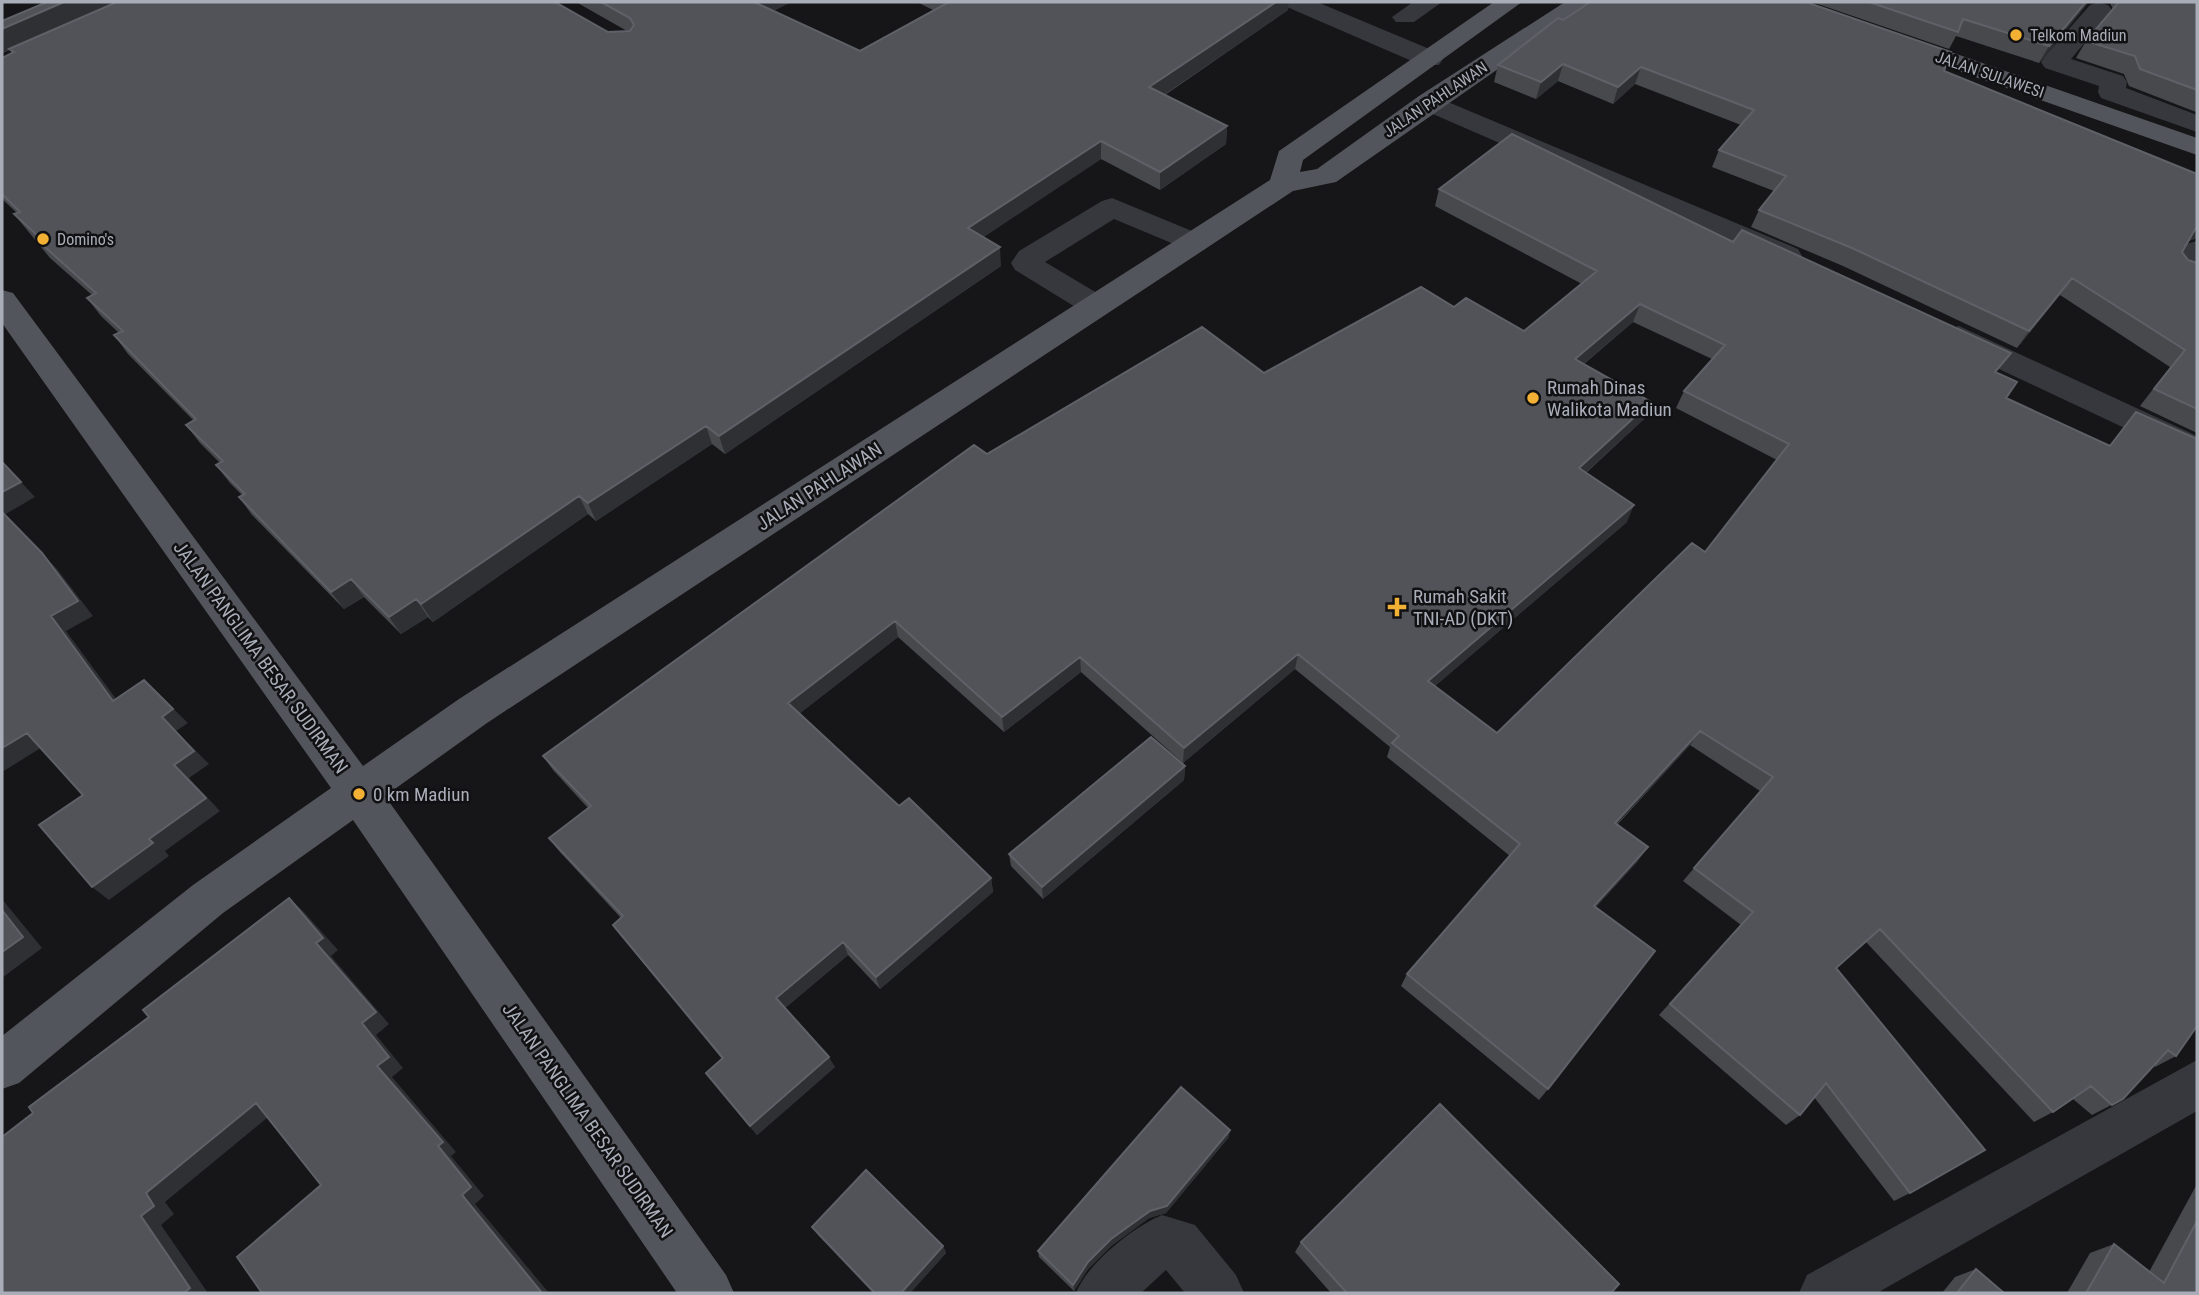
<svg xmlns="http://www.w3.org/2000/svg" width="2199" height="1295" font-family="'Roboto Condensed',sans-serif">
  <style>
    .lines { fill: none; stroke-linecap: round; stroke-linejoin: round }
    .minor { fill: #37383d; fill-rule: evenodd }
    .major { fill: #53555c; fill-rule: evenodd }
    .wall { fill: #47494d; fill-rule: evenodd }
    .shaded-wall { fill: #2f3033 }
    .building { fill: #525359; stroke: #5f6168; stroke-width: 2; fill-rule: evenodd }
    .poi-dot { fill: #f2b134; stroke: #111113; stroke-width: 2.5 }
    .labels { text-anchor: middle; stroke-width: 5; stroke-linejoin: round; paint-order: stroke }
    .far-poi-label { font-size: 16px; fill: #a8adb8; stroke: #111113; text-anchor: start }
    .far-street-label { font-size: 16px; fill: #a8adb8; stroke: #111113 }
    .poi-label { font-size: 19px; fill: #a8adb8; stroke: #111113; text-anchor: start }
    .street-label { font-size: 19px; fill: #a8adb8; stroke: #111113 }
  </style>
  <rect width="100%" height="100%" fill="#161618"/>
  <g class="lines">
    <path class="minor" d="M1284,2H1317L1439,53L1443,59L1439,65H1421L1287,7Z
      M1413,2H1442L1414,22H1396L1392,17Z
      M2099,2L2108,5L2112,10L2071,59L2123,76L2127,82L2126,88L2197,115V132L2101,98L2098,92L2099,86L2045,68L2041,62L2045,56L2090,5Z
      M1429,94L1798,249L1802,256L1798,263L1787,266L1776,263L1419,108L1415,102L1419,96Z
      M1112,198L1204,236L1208,243L1204,250L1193,252L1114,219L1045,262L1107,299L1112,306L1107,313L1096,316L1085,313L1015,270L1011,263L1019,251L1102,201Z
      M2197,241V275L2186,278L2175,275L2171,268L2186,244Z
      M1959,326L2197,436V462L1948,345L1943,337L1948,329Z
      M2197,1060V1111L1877,1293H1799L1807,1275Z
      M1162,1215L1195,1225L1236,1275L1244,1293H1185L1166,1270L1141,1293H1076C1087,1264 1133,1227 1162,1215Z"/>
    <path class="major" d="M1494,2H1522L1303,160L1300,172L1317,169L1419,96L1565,2H1594L1336,182L1293,191L487,723L385,796L726,1275L734,1293H677L353,820L223,913L19,1083L2,1089V1036L193,885L331,788L2,323V290L13,293L363,766L459,699L1270,180L1279,151Z
      M1899,34L2197,138V155L1890,47L1886,42L1890,37Z"/>
  </g>
  <path class="wall" d="M47,2H116L62,26L608,32L627,31L576,2H791L773,11L860,51L933,10L917,2H1289L1288,10L1165,95L1227,126L1226,144L1160,190L1101,159L983,237L1001,266L725,454L712,444L596,521L588,514L433,622L428,617L401,634L364,597L344,609L252,515L239,497L242,495L230,483L216,465L220,463L200,443L186,425L194,421L128,354L114,335L119,333L101,316L87,298L92,295L50,258L14,214L17,213L2,199V58L12,53L10,50L2,53V21Z
    M1812,2H2093L2088,3L2039,63L1956,36L1949,49Z
    M2106,2H2197V110L2196,112L2129,86L2124,74L2076,58L2086,41L2113,9L2110,3Z
    M1563,20L1944,71L2197,174V239L2196,238L2189,241L2182,252L2188,260L2197,263V433L2140,406L2170,367L2060,295L2017,348L1843,266L1751,227L1759,210L1774,191L1712,167L1719,150L1741,125L1635,84L1613,104L1558,81L1536,99L1494,82L1498,65Z
    M1439,189L1996,372L2006,398L2109,446L2136,412L2176,1056L2155,1067L2154,1065L2123,1099L2092,1115L2073,1099L2053,1112L2034,1122L1866,942L1836,968L1910,1193L1894,1201L1814,1097L1800,1115L1786,1125L1659,1015L1741,925L1683,881L1760,791L1690,745L1618,824L1638,861L1596,907L1548,1089L1539,1100L1401,986L1407,974L1510,856L1387,757L1390,747L1295,669L1183,763L1081,672L1004,732L898,637L800,713L899,806L991,878L993,892L880,989L848,955L785,1008L835,1067L757,1135L706,1073L722,1059L622,937L613,925L621,918L559,851L549,838L588,808L553,770L543,756L987,454L1264,373L1454,307L1524,331L1582,284L1435,206ZM1633,322L1712,359L1684,391L1676,408L1777,460L1705,552L1497,733L1435,686L1627,522L1586,473L1644,419L1651,402L1584,364Z
    M1185,766L1184,780L1043,899L1011,866L1009,854Z
    M1230,1130L1228,1138L1166,1213L1149,1218L1111,1246L1088,1269L1074,1291L1039,1257L1038,1251Z
    M2197,1184V1293H2067L2090,1253L2114,1244L2149,1272Z
    M812,1227L943,1246L946,1253L910,1293H873L818,1235Z
    M1301,1242L1611,1293H1331L1295,1252Z
    M1976,1269L2004,1293H1942L1955,1277Z"/>
  <path class="shaded-wall" d="M64,2H116L2,53V29Z
    M752,2H791L756,19Z
    M1276,2H1289L1288,10L1149,105V87Z
    M2086,2H2093L2088,3L2039,63L2049,46Z
    M1563,64L1558,81L1536,99L1541,82Z
    M1641,67L1635,84L1613,104L1618,87Z
    M1227,126L1226,144L1160,190V172Z
    M1101,141V159L969,247L968,228Z
    M2197,226V237L2184,243Z
    M1000,247L1001,266L725,454L719,436Z
    M2072,278L2060,295L2017,348L2029,331Z
    M1640,304L1633,322L1569,376L1575,359Z
    M1651,402L1644,419L1572,485L1579,468Z
    M706,426L712,444L596,521L588,503Z
    M21,482L35,497L4,515L57,569L93,616L66,631L128,715L113,701L51,616L2,512V492Z
    M579,496L588,514L433,622L421,604Z
    M1634,505L1627,522L1423,696L1428,681Z
    M351,579L364,597L344,609L331,592Z
    M416,599L428,617L401,634L389,617Z
    M895,621L898,637L794,718L788,703Z
    M1298,654L1295,669L1183,763L1184,748Z
    M1080,657L1081,672L1004,732L1002,717Z
    M144,680L188,723L176,731L209,764L189,778L220,811L165,851L169,856L109,900L92,887L149,839L174,765L162,717Z
    M1700,731L1690,745L1606,836L1615,823Z
    M27,733L44,746L2,772V748Z
    M1185,766L1184,780L1043,899L1042,887Z
    M1648,847L1638,861L1585,919L1594,906Z
    M991,878L993,892L880,989L876,977Z
    M289,898L303,911L338,950L331,956L389,1024L376,1035L403,1068L392,1077L456,1152L451,1156L484,1196L475,1204L549,1293H542L462,1195L438,1146L377,1066L362,1023L316,943Z
    M2,899L42,948L2,978Z
    M843,942L848,955L783,1010L776,998Z
    M829,1057L835,1067L757,1135L750,1126Z
    M256,1103L273,1113L165,1202L174,1214L161,1225L208,1293H184L141,1216L146,1193Z
    M1230,1130L1228,1138L1166,1213L1149,1218L1111,1246L1088,1269L1074,1291L1073,1285L1088,1262L1111,1239Z
    M943,1246L946,1253L910,1293H901Z"/>
  <path class="building" d="M47,2H64L2,29V21Z
    M117,2H555L608,32L630,31L634,25L630,18L601,2H754L860,51L949,2H1276L1149,87L1227,126L1160,172L1101,141L968,228L1000,247L719,436L706,426L588,503L579,496L421,604L416,599L389,617L351,579L331,592L239,497L245,494L216,465L223,461L186,425L196,419L114,335L123,331L87,298L96,293L36,239L39,237L14,214L20,212L2,194V58L14,52L9,49Z
    M1590,2H1806L1951,52L1944,71L2197,174V226L2182,252L2188,260L2197,263V409L2154,389L2185,350L2072,278L2029,331L1852,248L1759,210L1786,176L1719,150L1754,110L1641,67L1618,87L1563,64L1541,82L1498,65L1558,18L1563,20L1580,9Z
    M1869,2H2086L2049,46L1963,19L1958,32Z
    M2119,2H2197V90L2140,69L2135,56L2086,41Z
    M1512,134L1733,242L1742,230L2011,353L1995,372L2017,382L2006,398L2110,446L2136,412L2197,439V1026L2176,1056L2168,1050L2123,1099L2112,1105L2091,1086L2053,1112L1880,929L1836,968L1985,1150L1910,1193L1826,1083L1800,1115L1670,1004L1753,912L1694,868L1773,777L1700,731L1615,823L1648,847L1594,906L1655,951L1548,1089L1407,974L1520,844L1392,743L1399,736L1298,654L1184,748L1080,657L1002,717L895,621L788,703L899,806L909,798L991,878L876,977L843,942L776,998L829,1057L750,1126L706,1073L723,1058L613,925L623,916L549,838L591,806L543,756L974,445L987,454L1202,327L1264,373L1421,287L1454,307L1466,298L1524,331L1597,271L1439,189ZM1640,304L1725,345L1684,391L1789,444L1705,552L1692,543L1497,733L1428,681L1634,505L1579,468L1651,402L1575,359Z
    M2,462L21,482L2,492Z
    M2,512L42,553L78,601L51,616L113,701L144,680L173,709L162,717L194,751L174,765L206,798L149,839L153,843L92,887L39,825L83,795L27,733L2,748Z
    M1151,737L1185,766L1042,887L1009,854Z
    M289,898L323,938L316,943L376,1012L362,1023L389,1057L377,1066L443,1142L438,1146L471,1187L462,1195L542,1293H262L237,1257L321,1185L256,1103L146,1193L154,1206L141,1216L190,1288L184,1293H2V1137L33,1113L29,1107L149,1017L143,1010Z
    M2,910L23,937L2,952Z
    M1181,1087L1230,1130L1167,1206L1150,1211L1111,1239L1088,1262L1073,1285L1038,1251Z
    M1440,1104L1619,1284L1611,1293H1347L1301,1242Z
    M866,1170L943,1246L901,1293H875L812,1227Z
    M2197,1221V1293H2086L2114,1244L2164,1283Z
    M1976,1269L2004,1293H1957Z"/>
  <g class="poi-dot">
    <circle cx="2016" cy="35" r="7"/>
    <circle cx="43" cy="239" r="7"/>
    <circle cx="1533" cy="398" r="7"/>
    <path d="M1393.5 596.5h7v7h7v7h-7v7h-7v-7h-7v-7h7z"/>
    <circle cx="359" cy="794" r="7"/>
  </g>
  <g class="labels">
    <g class="far-poi-label">
      <text x="2030" y="41">Telkom Madiun</text>
      <text x="57" y="245">Domino's</text>
    </g>
    <g class="far-street-label">
      <text transform="translate(1990 74) rotate(19)" y="6">JALAN SULAWESI</text>
      <text transform="translate(1435 99) rotate(-34)" y="6">JALAN PAHLAWAN</text>
    </g>
    <g class="poi-label">
      <text x="1547" y="394">Rumah Dinas<tspan x="1547" dy="22">Walikota Madiun</tspan></text>
      <text x="1413" y="603">Rumah Sakit<tspan x="1413" dy="22">TNI-AD (DKT)</tspan></text>
      <text x="373" y="801">0 km Madiun</text>
    </g>
    <g class="street-label">
      <text transform="translate(819 486) rotate(-33)" y="7">JALAN PAHLAWAN</text>
      <text transform="translate(261 657) rotate(54)" y="7">JALAN PANGLIMA BESAR SUDIRMAN</text>
      <text transform="translate(588 1120) rotate(55)" y="7">JALAN PANGLIMA BESAR SUDIRMAN</text>
    </g>
  </g>
  <rect width="2199" height="1295" fill="none" stroke="#a8adb8" stroke-width="7"/>
</svg>
